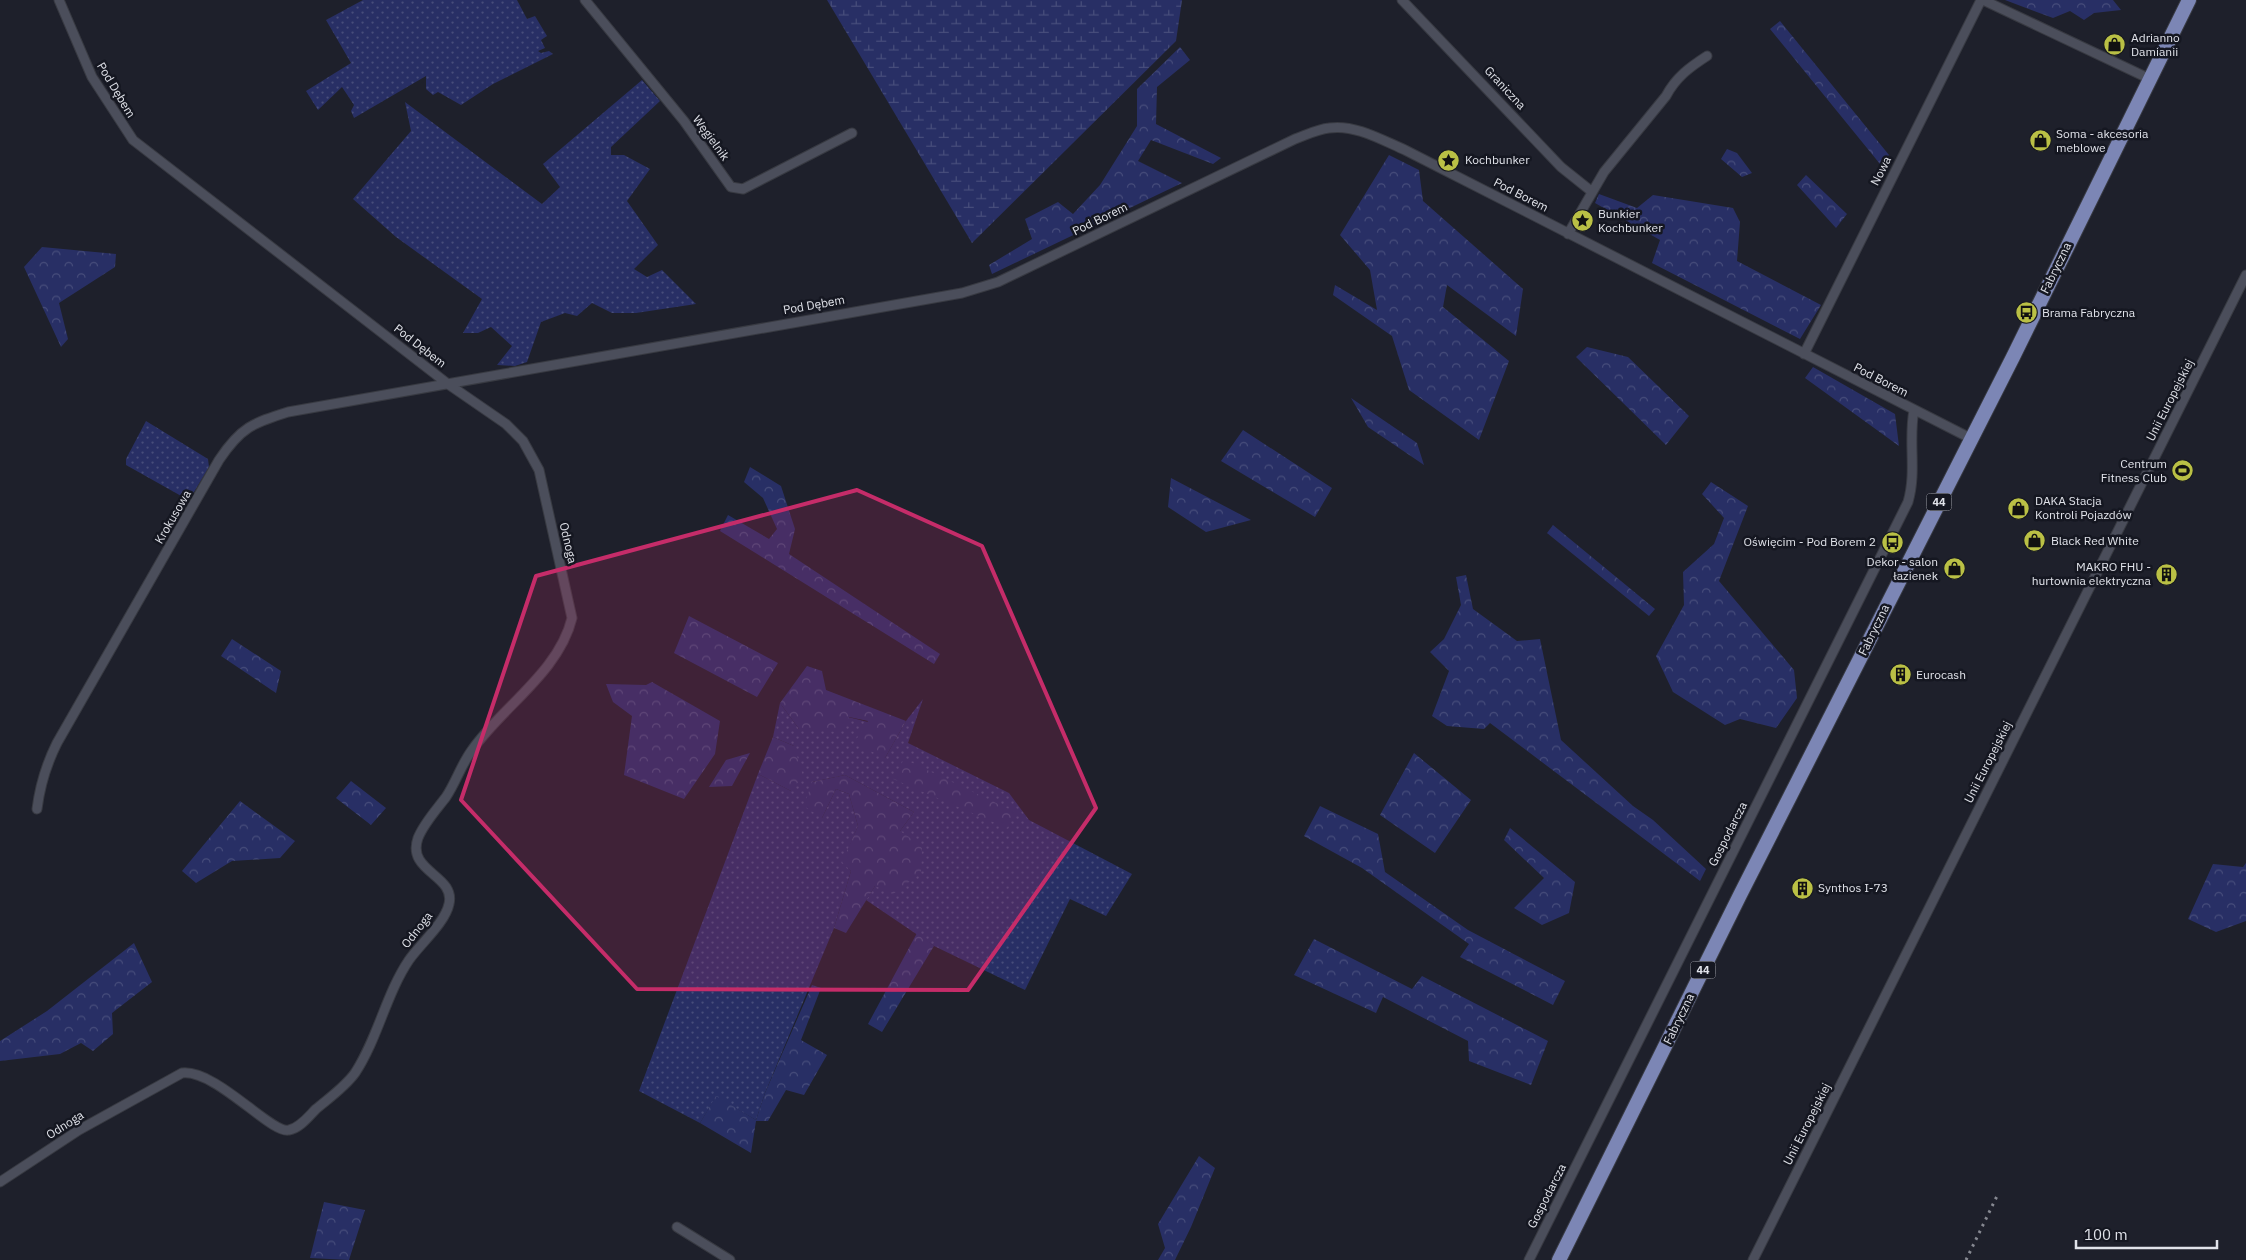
<svg xmlns="http://www.w3.org/2000/svg" width="2246" height="1260" font-family="'IBM Plex Sans',sans-serif">
  <style>
    .grass { fill: url(#grass-dots) }
    .forest { fill: url(#forest-crowns) }
    .wetland { fill: url(#wetland-marsh) }
    .lines { fill: none; stroke-linecap: round; stroke-linejoin: round }
    .minor-casing { stroke: #383a42; stroke-width: 11 }
    .primary-casing { stroke: #383a42; stroke-width: 16 }
    .minor { stroke: #4b4e5b; stroke-width: 9 }
    .primary { stroke: #7c86b5; stroke-width: 14 }
    .rail { stroke: #868891; stroke-width: 3; stroke-dasharray: 2.5 5; stroke-linecap: butt }
    .marked { fill: #c52c69; fill-opacity: 0.2; stroke: #c52c69; stroke-width: 4; stroke-linejoin: round }
    .labels { text-anchor: middle; stroke-width: 5; stroke-linejoin: round; paint-order: stroke }
    .shield { fill: #151721; stroke: #a4a6ae; stroke-width: 1 }
    .shield-label { font-size: 11px; font-weight: bold; fill: #e1e3ea }
    .poi-label { font-size: 12px; fill: #e1e3ea; stroke: #151721; text-anchor: start }
    .street-label { font-size: 12px; fill: #e1e3ea; stroke: #151721 }
  </style>
  <defs>
    <pattern id="grass-dots" width="8" height="8" patternUnits="userSpaceOnUse" patternTransform="scale(1.25)"><rect width="8" height="8" fill="#282f65"/><path d="M2 2h.1M6 6h.1" fill="none" stroke="#474d7b" stroke-width="1.8" stroke-linecap="round"/></pattern>
    <pattern id="forest-crowns" width="20" height="18" patternUnits="userSpaceOnUse" patternTransform="scale(1.25)"><rect width="20" height="18" fill="#282f65"/><path d="M2 6a3 3 0 1 1 6 0M12 15a3 3 0 1 1 6 0" fill="none" stroke="#474d7b"/></pattern>
    <pattern id="wetland-marsh" width="20" height="14" patternUnits="userSpaceOnUse" patternTransform="scale(1.25)"><rect width="20" height="14" fill="#282f65"/><path d="M1 5h8M5 5V1M11 12h8M15 12V8" fill="none" stroke="#474d7b"/></pattern>
  </defs>
  <rect width="100%" height="100%" fill="#1e202b"/>
  <path class="grass" d="M363,0H517L527,19L535,16L547,36L541,40L545,48L538,51L541,53L549,51L553,54L493,84L461,105L438,92L433,95L426,89V76L354,118L351,111L354,105L342,87L318,110L306,91L351,63L326,20Z
    M642,80L660,101L611,147V155H624L650,169L627,201L658,245L634,269L647,277L662,270L696,304L636,313H612L592,303L577,316L565,313L541,322L527,362L515,366L497,365L512,346L491,327L478,333H463L482,299L396,237L353,199L411,131L405,102L542,204L560,187L543,164Z
    M146,421L208,459L209,467L191,497H183L126,465V459Z
    M923,699L908,743L1009,793L1029,820L1132,874L1106,916L1070,899L1025,990L934,946L866,900L875,886L900,831L914,812L845,775L812,782L822,818L836,789L849,794L858,826L843,862L851,871L834,928L765,1093L756,1120L716,1097L700,1123L639,1091L758,774L791,791L794,746L773,737L780,703L799,729L848,717L868,722L885,758L906,721Z"/>
  <path class="forest" d="M2005,0H2113L2121,10L2094,13L2084,20L2070,11L2053,18Z
    M1780,21L1889,155L1880,164L1770,29Z
    M1180,47L1190,60L1157,87L1156,124L1221,158L1213,164L1151,140L1138,161L1182,183L992,274L989,265L1032,239L1025,219L1058,202L1073,214L1100,185L1137,126V89Z
    M1727,149L1737,153L1752,173L1742,177L1721,159Z
    M1389,155L1419,170L1423,201L1523,289L1516,336L1447,285L1443,307L1509,361L1479,440L1409,390L1392,336L1333,295L1335,285L1377,310L1370,270L1340,235Z
    M1806,175L1847,214L1836,228L1797,185Z
    M1599,194L1637,208L1653,195L1733,208L1740,222L1737,261L1821,305L1800,339L1652,263L1660,240L1595,203Z
    M42,247L116,254L115,267L59,303L68,339L61,347L24,267Z
    M1587,347L1628,357L1689,416L1666,445L1576,357Z
    M1813,367L1895,414L1899,446L1805,378Z
    M1351,398L1417,443L1424,465L1368,427Z
    M1243,430L1332,488L1315,517L1221,461Z
    M750,467L781,486L795,529L789,554L940,654L934,664L720,531L728,515L769,539L777,529L763,498L744,482Z
    M1171,478L1251,520L1206,532L1168,507Z
    M1711,482L1748,506L1719,581L1794,670L1797,698L1776,728L1740,719L1725,725L1673,692L1656,656L1684,605L1683,572L1714,544L1724,518L1702,494Z
    M1553,525L1655,609L1649,616L1547,533Z
    M1466,575L1473,609L1517,641L1540,639L1561,740L1633,806L1653,820L1706,869L1700,881L1490,723L1484,729L1447,726L1432,716L1449,671L1430,652L1444,639L1461,605L1456,577Z
    M689,616L778,663L757,697L674,653Z
    M232,639L281,671L276,693L221,656Z
    M807,666L822,671L826,690L906,721L885,758L854,743L868,721L849,717L840,732L799,729L780,703Z
    M652,682L720,721L715,754L684,799L624,775L632,716L613,702L606,684L646,685Z
    M773,737L794,746L803,776L791,791L758,774Z
    M750,753L732,786L709,787L726,760Z
    M1414,753L1471,800L1435,853L1380,815Z
    M904,759L1015,812L1007,828L893,779Z
    M845,775L914,812L900,831L922,846L921,873L893,894L875,886L846,933L834,928L851,871L842,862L858,826L849,794L836,789L822,818L804,806L812,782Z
    M351,781L386,808L371,825L336,798Z
    M240,801L295,841L280,858L232,861L196,883L182,871Z
    M1320,806L1378,834L1385,872L1468,930L1565,981L1553,1005L1460,957L1469,944L1362,868L1304,836Z
    M1510,828L1575,882L1569,913L1542,925L1514,908L1544,878L1504,840Z
    M2246,863V921L2216,932L2188,919L2213,864L2243,867Z
    M917,933L934,946L882,1032L868,1024Z
    M1314,939L1412,989L1422,976L1548,1041L1531,1085L1469,1061L1468,1041L1383,997L1376,1013L1294,975Z
    M134,943L152,982L112,1013L113,1034L93,1051L81,1043L60,1054L0,1061V1041L47,1011Z
    M812,985L821,988L801,1040L827,1055L804,1095L786,1090L768,1121H756L751,1153L700,1123L716,1096L756,1120L765,1093Z
    M1199,1156L1215,1168L1191,1227L1175,1260H1158L1165,1248L1158,1224Z
    M324,1202L365,1210L349,1260L310,1258Z"/>
  <path class="wetland" d="M827,0H1182L1176,41L972,243Z"/>
  <g class="lines">
    <defs>
      <path id="minor" d="M585,0L684,121L731,187L743,189L852,133
        M1402,0L1561,167L1591,191
        M1983,0L2150,79
        M1568,234L1604,172L1666,96C1676,77 1690,67 1707,56
        M1804,354L1981,0
        M37,809C40,785 46,765 57,743L219,460C241,427 253,423 288,412L962,293L998,282L1295,139C1306,135 1318,129 1329,128C1355,124 1382,140 1405,150L1972,439
        M0,1182L79,1130L182,1073C216,1069 272,1135 289,1130C300,1128 309,1116 316,1109C329,1098 345,1087 355,1073C378,1038 386,994 409,960C420,944 445,923 449,904C456,875 406,872 418,838C424,823 437,809 446,797C456,782 461,765 472,750C502,707 559,672 572,618L539,470L523,441L506,424L448,384L133,140L92,77L59,0
        M677,1227L730,1260
        M1529,1260L1908,502C1917,471 1908,441 1914,410
        M1753,1260L2246,275"/>
      <path id="primary" d="M1559,1260L1740,895L2013,357L2189,0"/>
    </defs>
    <use href="#minor" class="minor-casing"/>
    <use href="#primary" class="primary-casing"/>
    <use href="#minor" class="minor"/>
    <use href="#primary" class="primary"/>
    <path class="rail" d="M1966,1260L1998,1194"/>
  </g>
  <path class="marked" d="M857,490L982,546L1096,808L968,990L637,989L461,800L536,576Z"/>
  <defs>
    <symbol id="shop-disc" viewBox="-11 -11 22 22"><circle r="9.5" fill="#bac045" stroke="#151721"/><path d="M-5-2.5h2.3a2.7 3.5 0 0 1 5.4 0H5L5.5 6h-11ZM-1.5-2.5h3a1.5 2.3 0 0 0-3 0Z" fill="#111"/></symbol>
    <symbol id="sight-disc" viewBox="-11 -11 22 22"><circle r="9.5" fill="#bac045" stroke="#151721"/><path d="M0-6L1.8-2.2L6-1.7L2.9 1.2L3.7 5.4L0 3.3L-3.7 5.4L-2.9 1.2L-6-1.7L-1.8-2.2Z" fill="#111"/></symbol>
    <symbol id="bus-disc" viewBox="-11 -11 22 22"><circle r="9.5" fill="#bac045" stroke="#151721"/><path d="M-5-6H5V4H4V6H2V4H-2V6H-4V4H-5ZM-3.5-4V0h7V-4ZM-3.5 1.2v1.5H-2V1.2ZM2 1.2v1.5H3.5V1.2Z" fill="#111"/></symbol>
    <symbol id="stadium-disc" viewBox="-11 -11 22 22"><circle r="9.5" fill="#bac045" stroke="#151721"/><path d="M0-5a6.5 5 0 1 0 0 10a6.5 5 0 1 0 0-10ZM-3.5-1.8h7v3.6h-7Z" fill="#111"/></symbol>
    <symbol id="building-disc" viewBox="-11 -11 22 22"><circle r="9.5" fill="#bac045" stroke="#151721"/><path d="M-4-6H4V6H1V3H-1V6H-4ZM-2.5-4.3h1.7v1.8h-1.7ZM.8-4.3h1.7v1.8H.8ZM-2.5-1h1.7V.8h-1.7ZM.8-1h1.7V.8H.8Z" fill="#111"/></symbol>
  </defs>
  <g fill-rule="evenodd">
    <use href="#shop-disc" x="2102" y="32" width="25" height="25"/>
    <use href="#shop-disc" x="2028" y="128" width="25" height="25"/>
    <use href="#sight-disc" x="1436" y="148" width="25" height="25"/>
    <use href="#sight-disc" x="1570" y="208" width="25" height="25"/>
    <use href="#bus-disc" x="2014" y="300" width="25" height="25"/>
    <use href="#stadium-disc" x="2170" y="458" width="25" height="25"/>
    <use href="#shop-disc" x="2006" y="496" width="25" height="25"/>
    <use href="#shop-disc" x="2022" y="528" width="25" height="25"/>
    <use href="#bus-disc" x="1880" y="530" width="25" height="25"/>
    <use href="#shop-disc" x="1942" y="556" width="25" height="25"/>
    <use href="#building-disc" x="2154" y="562" width="25" height="25"/>
    <use href="#building-disc" x="1888" y="662" width="25" height="25"/>
    <use href="#building-disc" x="1790" y="876" width="25" height="25"/>
  </g>
  <g class="labels">
    <g class="shield">
      <rect x="1926.5" y="493.5" width="25" height="17" rx="4"/>
      <rect x="1690.5" y="961.5" width="25" height="17" rx="4"/>
    </g>
    <g class="shield-label">
      <text x="1939" y="506">44</text>
      <text x="1703" y="974">44</text>
    </g>
    <g class="poi-label">
      <text x="2131" y="42">Adrianno<tspan x="2131" dy="14">Damianii</tspan></text>
      <text x="2056" y="138">Soma - akcesoria<tspan x="2056" dy="14">meblowe</tspan></text>
      <text x="1465" y="164">Kochbunker</text>
      <text x="1598" y="218">Bunkier<tspan x="1598" dy="14">Kochbunker</tspan></text>
      <text x="2042" y="317">Brama Fabryczna</text>
      <text x="2167" y="468" text-anchor="end">Centrum<tspan x="2167" dy="14">Fitness Club</tspan></text>
      <text x="2035" y="505">DAKA Stacja<tspan x="2035" dy="14">Kontroli Pojazdów</tspan></text>
      <text x="2051" y="545">Black Red White</text>
      <text x="1876" y="546" text-anchor="end">Oświęcim - Pod Borem 2</text>
      <text x="1938" y="566" text-anchor="end">Dekor - salon<tspan x="1938" dy="14">łazienek</tspan></text>
      <text x="2151" y="571" text-anchor="end">MAKRO FHU -<tspan x="2151" dy="14">hurtownia elektryczna</tspan></text>
      <text x="1916" y="679">Eurocash</text>
      <text x="1818" y="892">Synthos I-73</text>
    </g>
    <g class="street-label">
      <text transform="translate(1505 88) rotate(47)" y="4">Graniczna</text>
      <text transform="translate(116 90) rotate(59)" y="4">Pod Dębem</text>
      <text transform="translate(711 138) rotate(54)" y="4">Węgielnik</text>
      <text transform="translate(1881 171) rotate(-63)" y="4">Nowa</text>
      <text transform="translate(1521 195) rotate(27)" y="4">Pod Borem</text>
      <text transform="translate(1100 219) rotate(-26)" y="4">Pod Borem</text>
      <text transform="translate(2056 268) rotate(-64)" y="4">Fabryczna</text>
      <text transform="translate(814 305) rotate(-10)" y="4">Pod Dębem</text>
      <text transform="translate(420 346) rotate(38)" y="4">Pod Dębem</text>
      <text transform="translate(1881 380) rotate(27)" y="4">Pod Borem</text>
      <text transform="translate(2170 400) rotate(-63)" y="4">Unii Europejskiej</text>
      <text transform="translate(173 517) rotate(-60)" y="4">Krokusowa</text>
      <text transform="translate(568 543) rotate(77)" y="4">Odnoga</text>
      <text transform="translate(1874 630) rotate(-64)" y="4">Fabryczna</text>
      <text transform="translate(1988 762) rotate(-63)" y="4">Unii Europejskiej</text>
      <text transform="translate(1728 834) rotate(-63)" y="4">Gospodarcza</text>
      <text transform="translate(417 930) rotate(-52)" y="4">Odnoga</text>
      <text transform="translate(1679 1019) rotate(-64)" y="4">Fabryczna</text>
      <text transform="translate(1807 1124) rotate(-63)" y="4">Unii Europejskiej</text>
      <text transform="translate(65 1125) rotate(-32)" y="4">Odnoga</text>
      <text transform="translate(1547 1196) rotate(-63)" y="4">Gospodarcza</text>
    </g>
  </g>
  <path d="M2076 1240v8h141v-8" fill="none" stroke="#e1e3ea" stroke-width="2.5"/>
  <text x="2084" y="1240" font-size="15" fill="#e1e3ea" stroke="#151721" stroke-width="4" paint-order="stroke">100 m</text>
</svg>
